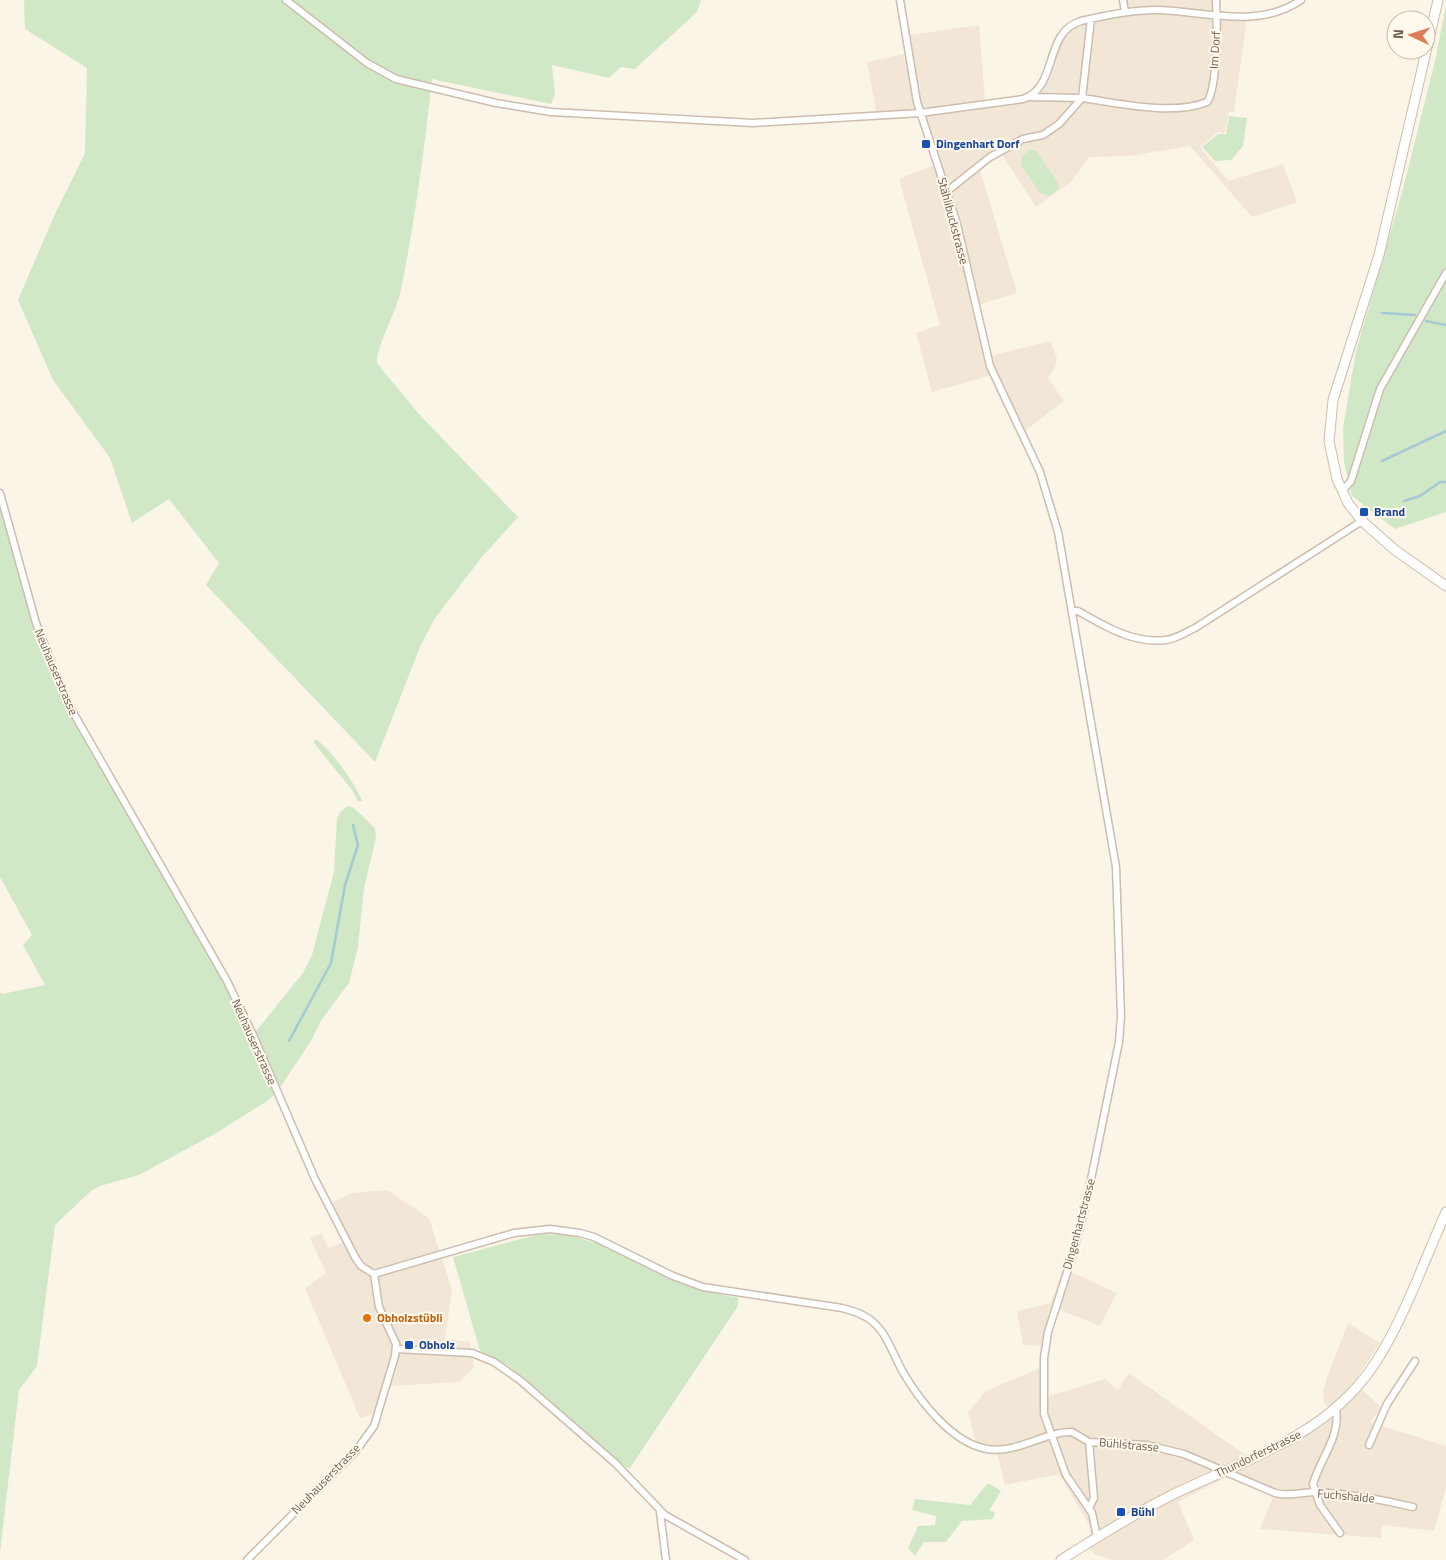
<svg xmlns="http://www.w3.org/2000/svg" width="1446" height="1560" font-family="'Titillium Web',sans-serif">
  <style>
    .residential { fill: #f2e7d6 }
    .green { fill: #d1e8c6 }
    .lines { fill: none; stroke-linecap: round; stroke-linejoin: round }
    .stream { stroke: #a3c9d4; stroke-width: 2.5 }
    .street-casing { stroke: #ccbdae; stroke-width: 9 }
    .secondary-casing { stroke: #cebeab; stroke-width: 11 }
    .street { stroke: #fff; stroke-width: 6 }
    .secondary { stroke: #fff; stroke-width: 9 }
    .transit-dot { fill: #1a4fb4; stroke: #fef8ed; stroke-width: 2 }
    .food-dot { fill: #e8710a; stroke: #fef8ed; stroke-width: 2 }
    .labels { text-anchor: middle; stroke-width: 4; stroke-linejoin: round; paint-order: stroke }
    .street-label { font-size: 12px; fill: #735e4d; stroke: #fef8ed }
    .transit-label { font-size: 12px; font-weight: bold; fill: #164399; stroke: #fef8ed; text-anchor: start }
    .food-label { font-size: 12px; font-weight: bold; fill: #c56008; stroke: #fef8ed; text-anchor: start }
  </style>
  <rect width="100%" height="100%" fill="#fbf5e7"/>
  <path class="residential" d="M1125,0H1219V18H1247L1234,112H1229L1225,133L1218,132L1200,147L1228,181L1283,164L1297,202L1252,217L1190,146L1130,156L1089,157L1071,182L1036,207L1002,155L980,170L1017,293L978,305L990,356L1051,341L1057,359L1055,367L1048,378L1064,401L1025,431L996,374L932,392L916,333L940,325L899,179L935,165L918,118L878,120L867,62L912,52L909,35L979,25L985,101L1042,94L1061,41L1069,31L1078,26L1127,15Z
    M387,1190L429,1218L452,1290L445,1339L470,1342L474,1367L459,1382L391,1386L380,1406L372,1414L360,1418L305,1288L326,1273L310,1238L322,1233L328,1248L350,1240L332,1203L351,1193Z
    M1063,1268L1117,1293L1100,1326L1057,1309L1047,1358L1046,1397L1105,1379L1118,1390L1129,1373L1244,1454L1250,1466L1280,1452L1335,1416L1324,1402L1323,1392L1326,1380L1348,1323L1380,1343L1354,1382L1382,1408L1370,1422L1446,1446V1488L1434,1531L1382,1525L1381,1538L1260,1529L1274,1495L1227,1477L1178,1502L1194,1540L1163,1560H1116L1094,1555L1090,1548L1091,1528L1059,1474L1005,1485L997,1452L976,1442L968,1412L986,1391L1040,1368L1042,1346L1023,1345L1017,1311L1051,1303Z"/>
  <path class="green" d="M24,0H701L697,12L635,69L621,67L609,78L552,65L555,95L551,104L432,79C424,152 415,222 400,294C396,312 376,347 377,363L417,412L518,517L482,557L435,618L420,647L375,762L206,585L219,563L169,499L132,523L110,458L53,380L18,300L55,214L85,153L87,68L25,29Z
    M1446,5V512L1395,529L1352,496L1344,462L1343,428L1356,351L1403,189L1436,57Z
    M1229,116L1247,118L1243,146L1231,160L1215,161L1202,147L1218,134H1226Z
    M1031,149L1037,151L1059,185L1057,190L1049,196L1040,193L1021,165L1022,156Z
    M0,493L36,623L66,700L195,925L253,1035L303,973L312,955L334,872L337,818L341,811L348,806L354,808L375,828L376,838L364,888L358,947L349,983L322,1019L311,1041L277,1092L267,1101L218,1132L139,1175L100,1186L91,1191L55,1225L37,1366L19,1390L0,1553V992L2,994L45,985L23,945L32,935L0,877Z
    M315,739C328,745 357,786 362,801H358L352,790L314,743Z
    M540,1234L568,1235L603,1245L659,1274L705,1291L738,1298V1306L630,1468H627L509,1366L480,1351L453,1257Z
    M988,1483L1001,1491L989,1511L995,1512L993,1519L962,1521L946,1542H924L915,1556L908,1548L918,1526L935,1525L936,1516L912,1510L915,1499L970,1505Z"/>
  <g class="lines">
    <path class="stream" d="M1382,313L1415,315
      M1426,321L1446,325
      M1382,461L1446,431
      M1404,501L1420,496L1440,482H1446
      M289,1041L331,963L345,885L358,845L353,825"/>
    <defs>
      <path id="street" d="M286,0L367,63L396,79L496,103L551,112L753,123L920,113L1023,99C1059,87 1043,32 1081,21C1106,15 1134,9 1160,10C1207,12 1259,29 1301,0
        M900,0L917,102L957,224L990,366L1040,472L1058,532L1116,867L1121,1016L1119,1042L1087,1199L1072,1257L1048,1332L1044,1358V1414L1066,1475L1092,1513L1097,1537
        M1123,0L1125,12
        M1030,97L1082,98L1091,19
        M946,192L990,157L1023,139L1043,135L1059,124L1082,98C1118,103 1173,116 1207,102C1218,87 1217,20 1216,0
        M1342,491L1351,481L1380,389L1446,273
        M0,493L36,623L66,700L227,981L253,1035L315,1179L355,1257L361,1266L374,1274L379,1307L396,1344L395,1356L374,1426L356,1451L247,1560
        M1073,611H1078C1105,626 1133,644 1166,640C1176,639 1186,632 1195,628L1362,521
        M374,1274L514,1233L550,1229L580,1233L594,1237L673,1276L703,1287L842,1308C853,1311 864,1314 873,1322C888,1335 894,1357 904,1374C921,1402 952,1443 987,1449C1017,1454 1046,1431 1072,1432L1089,1442L1147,1445L1184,1454L1275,1493C1290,1497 1302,1492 1317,1492C1351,1494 1380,1499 1413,1507
        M396,1349L472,1353L494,1362L521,1381L615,1463L665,1515L745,1560
        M1336,1409C1341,1436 1320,1459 1313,1484L1320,1505L1340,1533
        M1089,1442L1094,1498L1089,1508
        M1369,1445L1387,1404L1415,1361
        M660,1512L666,1560"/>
      <path id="secondary" d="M1438,0L1379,255L1333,400L1329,441L1337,479L1348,503L1362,521L1395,550L1446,586
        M1061,1560C1097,1537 1134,1514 1172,1495C1238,1463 1314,1440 1362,1381C1397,1339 1423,1263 1446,1212"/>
    </defs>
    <use href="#street" class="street-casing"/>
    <use href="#secondary" class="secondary-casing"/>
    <use href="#street" class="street"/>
    <use href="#secondary" class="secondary"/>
  </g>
  <g class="transit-dot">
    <rect x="921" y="139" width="10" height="10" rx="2.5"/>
    <rect x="1359" y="507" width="10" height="10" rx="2.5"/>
    <rect x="404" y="1340" width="10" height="10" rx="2.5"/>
    <rect x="1116" y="1507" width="10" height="10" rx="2.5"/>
  </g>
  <circle class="food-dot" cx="367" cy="1318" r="5"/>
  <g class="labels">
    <g class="street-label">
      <text transform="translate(1215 50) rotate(-86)" y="4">Im Dorf</text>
      <text transform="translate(953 221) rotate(75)" y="4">Stählibuckstrasse</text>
      <text transform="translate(56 672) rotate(67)" y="4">Neuhauserstrasse</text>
      <text transform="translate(254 1042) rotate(66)" y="4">Neuhauserstrasse</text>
      <text transform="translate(1079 1224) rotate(-75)" y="4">Dingenhartstrasse</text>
      <text transform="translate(1129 1445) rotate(5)" y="4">Bühlstrasse</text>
      <text transform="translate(1258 1454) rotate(-26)" y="4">Thundorferstrasse</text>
      <text transform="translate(326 1479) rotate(-46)" y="4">Neuhauserstrasse</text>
      <text transform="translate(1346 1496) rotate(5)" y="4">Fuchshalde</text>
    </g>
    <g class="transit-label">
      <text x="936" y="148">Dingenhart Dorf</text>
      <text x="1374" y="516">Brand</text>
      <text x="419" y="1349">Obholz</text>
      <text x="1131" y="1516">Bühl</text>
    </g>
    <g class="food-label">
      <text x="377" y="1322">Obholzstübli</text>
    </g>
  </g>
  <g transform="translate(1411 35) rotate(274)"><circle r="24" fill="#fef8ed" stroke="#c6baad"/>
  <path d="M0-4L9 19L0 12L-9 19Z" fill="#dc7e55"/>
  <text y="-8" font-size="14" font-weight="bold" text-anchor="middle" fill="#735e4d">N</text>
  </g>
</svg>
